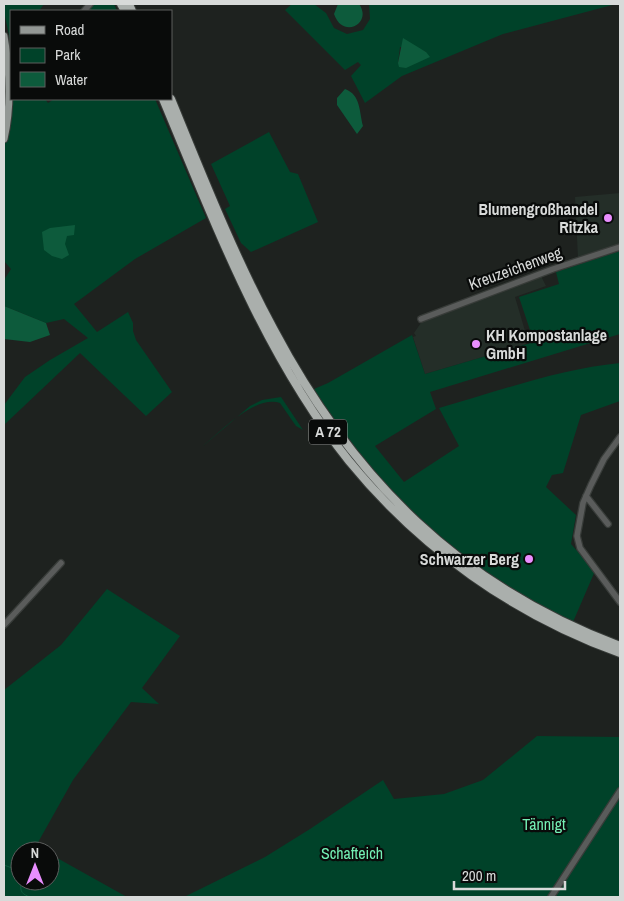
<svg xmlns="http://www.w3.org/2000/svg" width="624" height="901" font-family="'Archivo Narrow',sans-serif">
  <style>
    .built { fill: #242e28 }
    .green { fill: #004229; fill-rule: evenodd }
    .water { fill: #0d5b3c }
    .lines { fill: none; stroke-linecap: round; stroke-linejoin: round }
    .stream { stroke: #0d5b3c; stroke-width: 1 }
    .minor-casing { stroke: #383c39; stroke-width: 8 }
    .major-casing { stroke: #383c39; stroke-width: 9 }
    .highway-casing { stroke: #383c39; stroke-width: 10 }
    .minor { stroke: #5a5c5b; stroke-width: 5.5 }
    .major { stroke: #939895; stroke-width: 7 }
    .highway { stroke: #aaafac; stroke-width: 8 }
    .poi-dot { fill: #e98efe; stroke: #090b0a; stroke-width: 2 }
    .labels { text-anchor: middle; stroke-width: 4.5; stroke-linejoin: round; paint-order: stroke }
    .shield { fill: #090b0a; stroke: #9a9c9b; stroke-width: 1 }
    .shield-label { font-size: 15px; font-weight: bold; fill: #d8dad9 }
    .poi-label { font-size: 16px; font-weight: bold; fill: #d8dad9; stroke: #090b0a; text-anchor: end }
    .street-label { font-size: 16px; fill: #d8dad9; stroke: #090b0a }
    .park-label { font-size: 16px; fill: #74f0b5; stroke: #090b0a }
  </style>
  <rect width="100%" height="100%" fill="#1e221f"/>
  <path class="built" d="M620,193V244L578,258L575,197Z
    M541,276L546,286L515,297L528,341L524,345L425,374L413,337L416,336L414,333L423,320Z"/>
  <path class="green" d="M4,4H44L39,11H11V44L4,12Z
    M92,4H114L117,11H87Z
    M292,4H314L326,13L334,28L347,34L363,30L370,19L369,4H616L503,34L402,76L365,103L351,76L361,65L358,62L345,70L285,10ZM400,47L420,49L426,52L398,63Z
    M13,99H45L48,103L54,99H155L206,218L135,259L74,304L97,332L128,312L133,323V331L136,340L172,392L146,416L80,353L4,425V405L25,377L50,360L88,338L64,319L46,323L4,306V280L11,269L4,261V144L11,123Z
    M269,132L290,172L298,174L318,222L251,252L241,243L225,209L230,206L211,164Z
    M620,251V334L430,392L436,409L375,446L404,482L459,446L439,408C499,391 559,369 620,363V401L581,415L563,473L552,475L546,487L576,515L571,544L595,571L573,622C462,568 380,493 314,389L328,383L412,335L425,374L534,342L519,297L559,284L556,272Z
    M281,397L303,430L296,426L280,403C255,395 221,431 203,446L250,406L262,400Z
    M107,589L180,636L142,688L159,704L131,702L73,780L36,846L44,851H20V881H50V854L127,897H4V690L61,645Z
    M537,736L620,737V897H184L265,857L310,829L383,780L394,799L444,794L483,780Z"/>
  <path class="water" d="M338,4H359C373,23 343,40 334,14Z
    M403,38L426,52L430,57L406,68L399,67L398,63Z
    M345,89C361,95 359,111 363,126L357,134L337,105V98Z
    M75,225L74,235L67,236L65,244L69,255L62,259L52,256L44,250L42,232L50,228Z
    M4,306L46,323L50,335L30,342L4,339Z"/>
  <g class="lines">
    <path class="stream" d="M4,865L12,868L19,867L20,872
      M24,881L21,884C20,892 22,894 30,897"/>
    <defs>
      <path id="minor" d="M84,11L90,4
        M421,319L553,269L620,247
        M620,437L604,459L591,485L583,503L577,536L580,548L620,602
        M586,496L608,524
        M4,625L61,563
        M551,897L620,791"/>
      <path id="major" d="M4,36C10,71 12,104 4,139"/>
      <path id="highway" d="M121,4L125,11
        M129,4L132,11
        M163,99C215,223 264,355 349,461C420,548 514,615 620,653
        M171,99C203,177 234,256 274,330C353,479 460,586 620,646"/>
    </defs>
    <use href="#minor" class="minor-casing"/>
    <use href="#major" class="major-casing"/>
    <use href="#highway" class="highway-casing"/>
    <use href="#minor" class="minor"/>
    <use href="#major" class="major"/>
    <use href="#highway" class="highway"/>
  </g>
  <g class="poi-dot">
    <circle cx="608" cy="218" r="5"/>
    <circle cx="476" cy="344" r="5"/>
    <circle cx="529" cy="559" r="5"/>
  </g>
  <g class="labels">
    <rect class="shield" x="309" y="419.5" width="38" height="25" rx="4"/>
    <g class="shield-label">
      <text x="328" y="437">A 72</text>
    </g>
    <g class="poi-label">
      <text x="598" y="215">Blumengroßhandel<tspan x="598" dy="18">Ritzka</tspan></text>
      <text x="486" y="341" text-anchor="start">KH Kompostanlage<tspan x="486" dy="18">GmbH</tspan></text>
      <text x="519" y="565">Schwarzer Berg</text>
    </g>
    <g class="street-label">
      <text transform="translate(515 268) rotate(-20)" y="6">Kreuzeichenweg</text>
    </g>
    <g class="park-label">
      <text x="544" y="830">Tännigt</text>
      <text x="352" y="859">Schafteich</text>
    </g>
  </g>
  <rect width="624" height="901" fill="none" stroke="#d8dad9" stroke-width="10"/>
  <rect x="10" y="10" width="162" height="90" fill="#090b0a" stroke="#5c5e5d"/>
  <rect x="20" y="26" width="25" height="8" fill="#939895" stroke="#5c5e5d"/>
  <text x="55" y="35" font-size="15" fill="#d8dad9">Road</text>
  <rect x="20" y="48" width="25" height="15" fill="#004229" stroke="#5c5e5d"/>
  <text x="55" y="60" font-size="15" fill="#d8dad9">Park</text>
  <rect x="20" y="72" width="25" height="15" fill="#0d5b3c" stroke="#5c5e5d"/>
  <text x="55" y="85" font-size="15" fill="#d8dad9">Water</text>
  <g transform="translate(35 866)"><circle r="24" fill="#090b0a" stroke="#5c5e5d"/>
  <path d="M0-4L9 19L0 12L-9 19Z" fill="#e98efe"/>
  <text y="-8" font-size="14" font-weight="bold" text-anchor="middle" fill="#d8dad9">N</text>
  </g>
  <path d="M454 881v8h111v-8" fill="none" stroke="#d8dad9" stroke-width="2.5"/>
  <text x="462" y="881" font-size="15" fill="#d8dad9" stroke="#090b0a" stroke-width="4" paint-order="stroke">200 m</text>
</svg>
